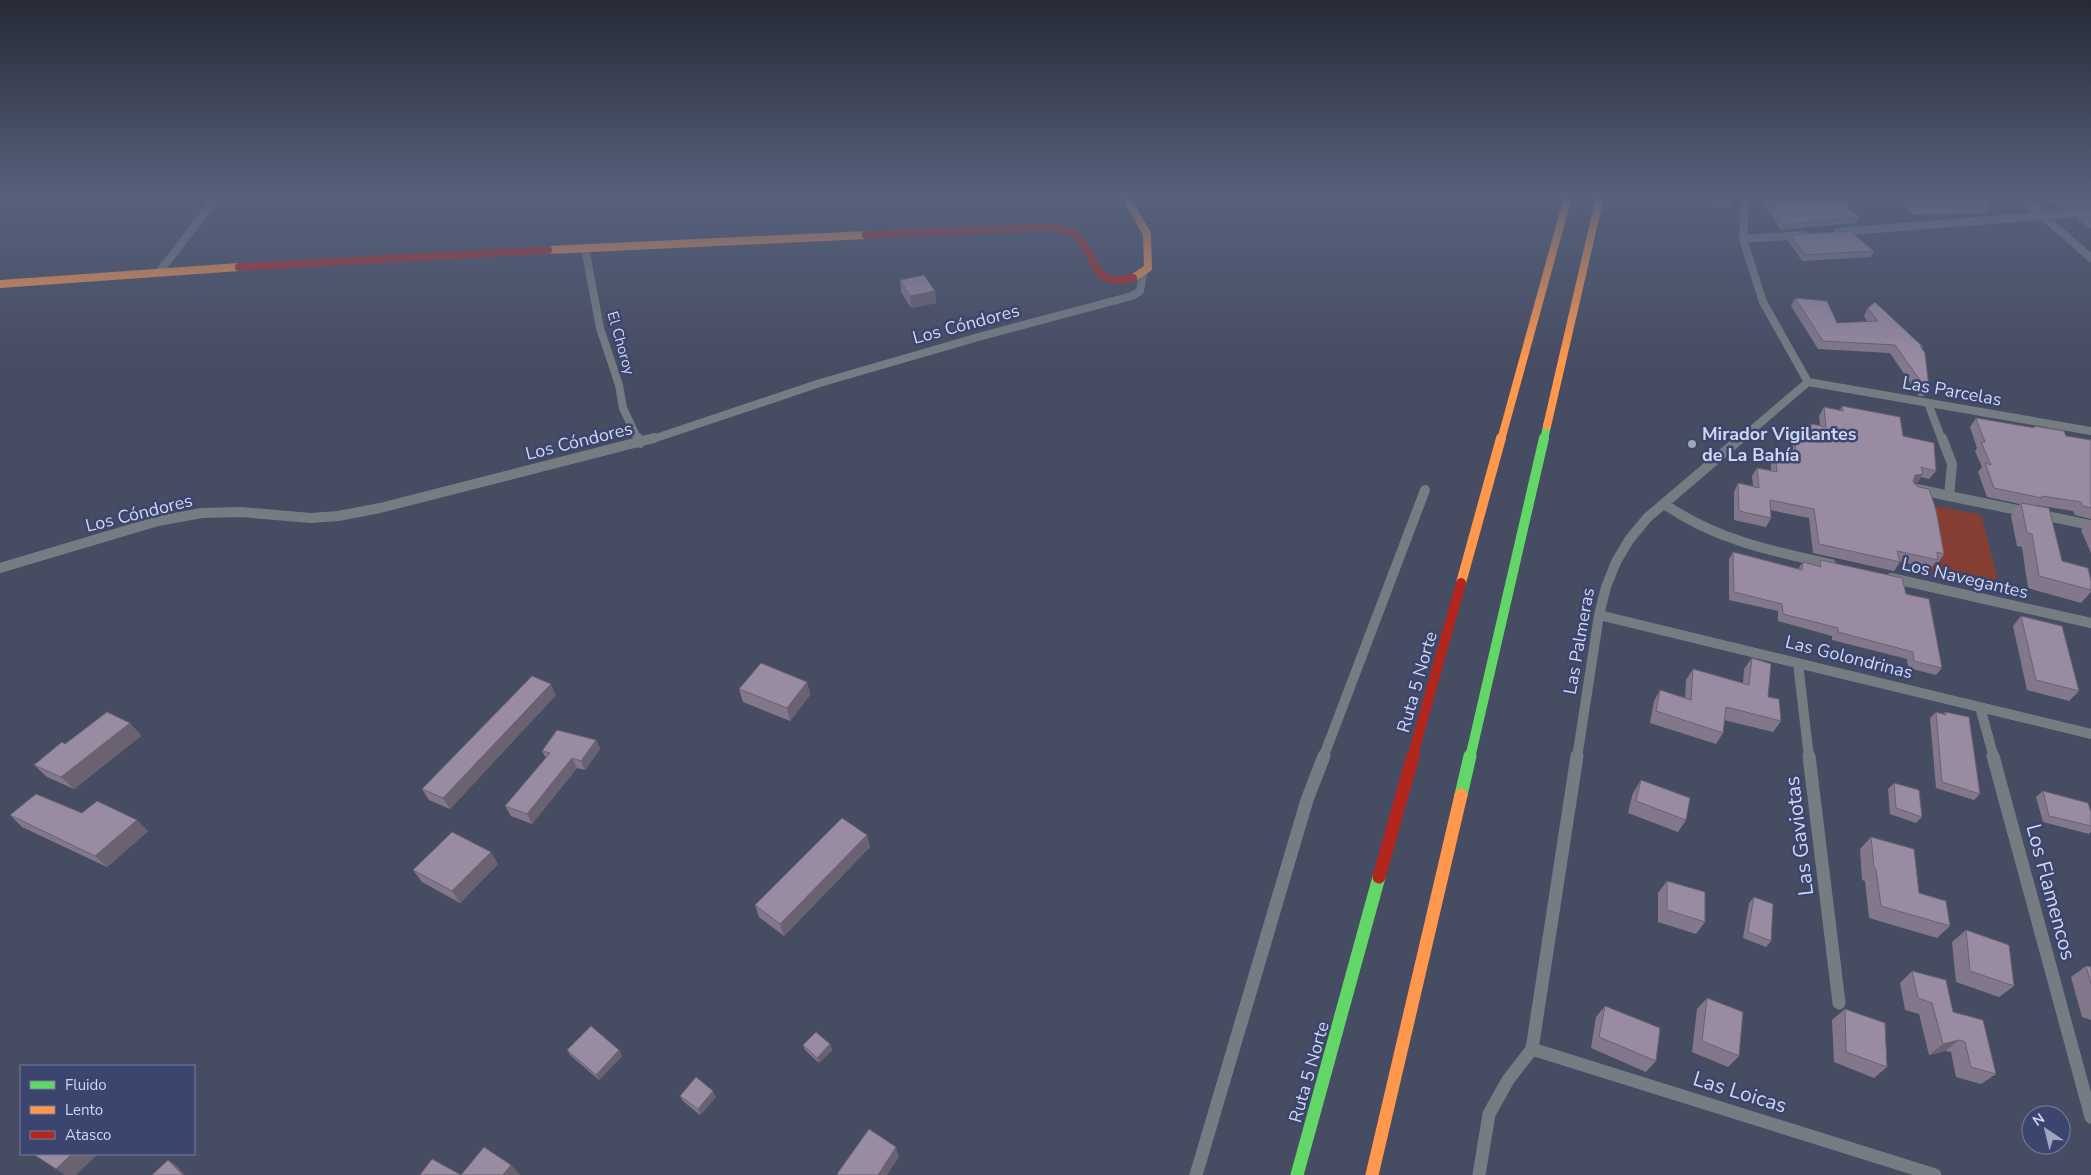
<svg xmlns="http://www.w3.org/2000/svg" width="2091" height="1175" font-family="'Nunito Sans',sans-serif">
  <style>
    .green { fill: #873e32 }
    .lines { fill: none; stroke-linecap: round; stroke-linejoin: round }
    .street-far2 { stroke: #757d83; stroke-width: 8 }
    .street-far1 { stroke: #757d83; stroke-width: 10 }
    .street { stroke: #757d83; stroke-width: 13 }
    .fast-far2 { stroke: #63d668; stroke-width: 8 }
    .fast-far1 { stroke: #63d668; stroke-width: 10 }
    .fast { stroke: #63d668; stroke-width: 13 }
    .slow-far2 { stroke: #ff974d; stroke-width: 8 }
    .slow-far1 { stroke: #ff974d; stroke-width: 10 }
    .slow { stroke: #ff974d; stroke-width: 13 }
    .jam-far2 { stroke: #b3261e; stroke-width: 8 }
    .jam-far1 { stroke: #b3261e; stroke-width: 10 }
    .jam { stroke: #b3261e; stroke-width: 13 }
    .wall { fill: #83788b }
    .shaded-wall { fill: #6a6171 }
    .building { fill: #988ba2; stroke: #6a6171 }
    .poi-dot { fill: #9fa6be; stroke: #3b456d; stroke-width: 2 }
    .labels { text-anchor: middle; stroke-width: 5; stroke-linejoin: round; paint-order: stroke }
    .far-street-label { font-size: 15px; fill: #cfd6ef; stroke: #3b456d }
    .street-label { font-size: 18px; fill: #cfd6ef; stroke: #3b456d }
    .poi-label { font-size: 18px; font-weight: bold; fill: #cfd6ef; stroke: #3b456d; text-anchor: start }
    .near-street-label { font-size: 21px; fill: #cfd6ef; stroke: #3b456d }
  </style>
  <rect width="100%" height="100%" fill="#464c62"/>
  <path class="green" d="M1916,502L1981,515L2001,593L1932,577Z"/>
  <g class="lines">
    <path class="street-far2" d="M2021,197L2091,258
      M1838,232L2091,212
      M1743,239L1803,235
      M585,248L600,328L619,385L623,408L638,440
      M160,271L217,197
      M1808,382L2091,431
      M1928,403L1942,440
      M650,440L820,383L982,336L1132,296L1140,291L1143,275
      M1740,440L1808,382L1763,302L1743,239L1745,197"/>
    <path class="street-far1" d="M638,438L640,443
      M1917,489L1949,496L1952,464L1942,438
      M1949,496L2091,525
      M1664,504C1717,540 1770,551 1831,564
      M0,568L158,521L202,513L241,512L311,518L338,516L380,508L654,438
      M1891,578L2091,623
      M1599,615L2091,734
      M1798,663L1809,758
      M1980,707L1994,758
      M1323,758L1425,490
      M1577,758L1599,615L1606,587L1616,562L1629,540L1647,518L1741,438"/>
    <path class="street" d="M1809,756L1839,1003
      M1993,756L2091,1117
      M1532,1049L1935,1175
      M1196,1175L1307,800L1324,756
      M1479,1175L1489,1114L1508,1080L1532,1049L1577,756"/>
    <path class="fast-far2" d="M1544,440L1547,426"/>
    <path class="fast-far1" d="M1470,758L1544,438"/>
    <path class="fast" d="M1461,795L1470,756
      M1297,1175L1379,877"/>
    <path class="slow-far2" d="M1126,197L1147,234L1148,268L1133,278
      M548,250L866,235
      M0,284L239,267
      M1547,426L1600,197
      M1501,440L1568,197"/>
    <path class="slow-far1" d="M1461,583L1501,438"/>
    <path class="slow" d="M1372,1175L1461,795"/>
    <path class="jam-far2" d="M866,235L1052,227C1059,229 1068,230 1074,234C1100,254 1087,289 1133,278
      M239,267L548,250"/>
    <path class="jam-far1" d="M1412,758L1461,583"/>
    <path class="jam" d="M1379,877L1413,756"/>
  </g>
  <path class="wall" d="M1708,197H1732L1731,204L1729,209L1706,204Z
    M1762,197H1845L1851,209L1850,210L1859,217L1856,223L1781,230L1761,201Z
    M1897,197H1980L1990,207L1985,214L1913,215Z
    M2035,197H2091V207L2063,209L2057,205L2049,204L2044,200H2038Z
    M2091,210V229L2077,219L2082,211Z
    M1791,235L1874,251L1871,257L1802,261L1788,241Z
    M900,280L935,291L936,303L911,308L901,292Z
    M1795,298L1837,323L1867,322L1864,316L1868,308L1923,347L1922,349L1929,388L1924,396H1919L1890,353L1818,349L1791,306Z
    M1842,406L1903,436L1936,471L1929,479L1921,477L1917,483H1915L1944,554L1938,563L1936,562L1931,568L1900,562L1894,571L1813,553L1809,518L1770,510L1771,518L1766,527L1734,520V492L1738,483L1753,486L1752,476L1757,468L1771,470V461L1775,453L1790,456V447L1795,438L1807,441L1806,432L1811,424L1820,425L1819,416L1824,407L1840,410Z
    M1976,418L2032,428L2034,426L2066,436L2091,440V519L2075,515L2073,511L2036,505V506L2062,561L2091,581V592L2081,603L2028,588L2022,547L2017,546L2011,516L2020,504L1987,497L1978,472L1982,467L1975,451L1977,448L1970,427Z
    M2089,521H2091V553L2081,530Z
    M1733,552L1798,569L1803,562L1816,566L1820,560L1906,594L1942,668L1936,675L1908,668L1907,659L1832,640V636L1778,621V611L1729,600V559Z
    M2021,616L2079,691L2069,701L2027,690L2013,626Z
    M1752,658L1768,697L1781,721L1773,732L1724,720L1723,733L1716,744L1650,723L1654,701L1660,690L1685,698L1686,680L1693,669L1743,683L1744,669Z
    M807,682L810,695L790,721L743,702L739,689Z
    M556,695L450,809L429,800L422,789Z
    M1936,712L1943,714L1945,712L1980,794L1974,800L1936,788L1930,718Z
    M130,723L141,736L74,789L47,777L34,765L65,744Z
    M596,740L600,749L585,770L577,768L532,824L511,816L505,806L546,758L542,751Z
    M1641,780L1686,820L1678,832L1628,813L1633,793Z
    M1894,783L1922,817L1916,823L1890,814L1888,789Z
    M2043,791L2091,812V832L2089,834L2043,822L2036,797Z
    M82,813L148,831L107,867L22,827L10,815Z
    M867,835L870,847L784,936L759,917L755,905Z
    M1871,837L1919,893L1950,926L1937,938L1869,918L1865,881L1862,880L1860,849Z
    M498,864L460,903L422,882L413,870Z
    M1667,881L1705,922L1696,934L1658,922V893Z
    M1754,897L1771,941L1766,947L1743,938L1749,903Z
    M1966,930L2014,986L1999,997L1956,982L1952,942Z
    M2086,966L2091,967V1020L2082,1017L2071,977Z
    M1912,971L1953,1012L1996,1074L1981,1084L1956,1077L1951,1052L1945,1051L1929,1055L1919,1014L1905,1010L1900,983Z
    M1707,998L1739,1056L1728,1067L1692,1052L1697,1009Z
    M1605,1006L1656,1061L1646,1072L1591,1048L1596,1017Z
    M1845,1009L1887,1067L1874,1078L1834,1062L1832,1020Z
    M830,1044L832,1050L819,1063L805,1050L803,1045Z
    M567,1050H619L622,1056L599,1080L570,1055Z
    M680,1096L716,1097L700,1115L683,1101Z"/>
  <path class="shaded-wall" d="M935,291L936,303L911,308L910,296Z
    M1923,474L1917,483L1909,484L1915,475Z
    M807,682L810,695L790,721L787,708Z
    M551,684L556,695L450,809L443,798Z
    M130,723L141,736L74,789L61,777Z
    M596,740L600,749L585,770L581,761Z
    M572,758L577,768L532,824L527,814Z
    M137,820L148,831L107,867L95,856Z
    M867,835L870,847L784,936L780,924Z
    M491,852L498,864L460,903L452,891Z
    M1959,1040L1945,1051L1929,1055L1943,1044Z
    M830,1044L832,1050L819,1063L817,1058Z
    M619,1050L622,1056L599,1080L596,1075Z
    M713,1091L716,1097L700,1115L698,1109Z
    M896,1147L899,1157L887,1175H878Z
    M72,1154H98L76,1175H65L56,1169Z
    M168,1160L176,1165L185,1175H183Z
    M511,1165L520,1174V1175H503Z"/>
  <path class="building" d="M1709,197H1732L1731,204L1709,199Z
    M1765,197H1845L1851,209H1848L1859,217L1784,225Z
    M1908,197H1980L1990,207H1917Z
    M2064,197H2091V199L2068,200Z
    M2091,210V217L2082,211Z
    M1850,231L1874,251L1805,255L1791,235Z
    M924,275L935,291L910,296L900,280Z
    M1795,298L1827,301L1837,323L1878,321L1868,308L1875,302L1923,347L1920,346L1925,353L1929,388L1925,387L1895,345L1823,341Z
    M1842,406L1900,417L1903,436L1934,443L1936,471L1921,467L1923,474L1915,475L1913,482L1918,487L1929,489L1936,510L1944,554L1937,552L1938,560L1897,551L1900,562L1819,544L1814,509L1770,500L1771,518L1739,511L1738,483L1759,488L1757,468L1777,472L1775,453L1796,457L1795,438L1812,442L1811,424L1826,427L1824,407L1843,411Z
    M1976,418L2035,428L2034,426L2064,431L2066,436L2091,440V508L2083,506L2081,502L2042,496V498L1994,488L1985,463L1991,465L1981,442H1985Z
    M2021,503L2049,508L2062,561L2088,568L2091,581V590L2039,576L2032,534L2027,533Z
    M1733,552L1802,570L1803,562L1821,567L1820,560L1902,578L1906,594L1929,599L1942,668L1914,661L1913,652L1838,632V628L1783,614L1782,604L1734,592Z
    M2021,616L2062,626L2079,691L2036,680Z
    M1752,658L1771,664L1768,697L1779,699L1781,721L1726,707L1723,733L1656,711L1660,690L1691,700L1693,669L1749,685Z
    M761,663L807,682L787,708L739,689Z
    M532,676L551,684L443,798L422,789Z
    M107,712L130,723L61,777L34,765L62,742L65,744Z
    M1936,712L1946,715L1945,712L1969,717L1980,794L1942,782Z
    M557,730L596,740L581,761L572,758L527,814L505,806L550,753L542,751Z
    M1641,780L1690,798L1686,820L1636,801Z
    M1894,783L1919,790L1922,817L1896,808Z
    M2043,791L2088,803L2091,812V826L2049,816Z
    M36,794L82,813L97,801L137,820L95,856L10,815Z
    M842,818L867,835L780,924L755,905Z
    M452,832L491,852L452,891L413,870Z
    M1871,837L1914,849L1919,893L1946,901L1950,926L1881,906L1876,869L1874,868Z
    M1667,881L1705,892V922L1667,910Z
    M1754,897L1773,904L1771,941L1748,932Z
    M1966,930L2009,945L2014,986L1970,971Z
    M2086,966L2091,967V984Z
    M1912,971L1946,980L1953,1012L1983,1020L1996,1074L1971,1067L1965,1042L1959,1040L1943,1044L1932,1003L1918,998Z
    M1707,998L1743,1012L1739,1056L1702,1041Z
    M1605,1006L1660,1028L1656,1061L1599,1037Z
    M1845,1009L1885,1023L1887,1067L1846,1052Z
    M591,1026L619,1050L596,1075L567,1050Z
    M816,1032L830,1044L817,1058L803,1045Z
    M696,1077L713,1091L698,1109L680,1096Z
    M869,1129L896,1147L878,1175H839L837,1174Z
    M484,1147L511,1165L503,1175H461Z
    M33,1154H72L56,1169Z
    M432,1159L461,1175H420Z
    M168,1160L183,1175H152Z"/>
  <linearGradient id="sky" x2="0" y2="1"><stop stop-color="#262a36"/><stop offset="0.54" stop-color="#57617c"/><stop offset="1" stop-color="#57617c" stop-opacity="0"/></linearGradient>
  <rect width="2091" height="362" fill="url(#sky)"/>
  <circle class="poi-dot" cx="1692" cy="444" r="5"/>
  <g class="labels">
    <g class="far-street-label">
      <text transform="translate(621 343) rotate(74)" y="5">El Choroy</text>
    </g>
    <g class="street-label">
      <text transform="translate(966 324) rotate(-15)" y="6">Los Cóndores</text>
      <text transform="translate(1952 391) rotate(10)" y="6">Las Parcelas</text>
      <text transform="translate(579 441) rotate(-14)" y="6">Los Cóndores</text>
      <text transform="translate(139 513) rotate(-14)" y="6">Los Cóndores</text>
      <text transform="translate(1965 578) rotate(13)" y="6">Los Navegantes</text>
      <text transform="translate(1579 641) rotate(-80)" y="6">Las Palmeras</text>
      <text transform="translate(1849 657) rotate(14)" y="6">Las Golondrinas</text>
      <text transform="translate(1417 682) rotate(-74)" y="6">Ruta 5 Norte</text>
      <text transform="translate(1309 1072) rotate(-74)" y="6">Ruta 5 Norte</text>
    </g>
    <g class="poi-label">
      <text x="1702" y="440">Mirador Vigilantes<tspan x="1702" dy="21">de La Bahía</tspan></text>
    </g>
    <g class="near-street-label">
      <text transform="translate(1799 836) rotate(-97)" y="7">Las Gaviotas</text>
      <text transform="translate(2051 892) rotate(75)" y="7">Los Flamencos</text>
      <text transform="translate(1740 1092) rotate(17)" y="7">Las Loicas</text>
    </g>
  </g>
  <rect x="20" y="1065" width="175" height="90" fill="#3b456d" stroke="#767fa1"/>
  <rect x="30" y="1081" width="25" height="8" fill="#63d668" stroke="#767fa1"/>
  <text x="65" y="1090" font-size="15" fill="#cfd6ef">Fluido</text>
  <rect x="30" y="1106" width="25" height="8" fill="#ff974d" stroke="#767fa1"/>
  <text x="65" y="1115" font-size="15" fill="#cfd6ef">Lento</text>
  <rect x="30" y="1131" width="25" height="8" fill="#b3261e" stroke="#767fa1"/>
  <text x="65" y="1140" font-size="15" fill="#cfd6ef">Atasco</text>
  <g transform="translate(2046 1130) rotate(325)"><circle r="24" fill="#3b456d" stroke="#767fa1"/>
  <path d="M0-4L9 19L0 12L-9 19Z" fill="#9fa6be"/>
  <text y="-8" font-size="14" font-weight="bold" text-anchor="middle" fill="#cfd6ef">N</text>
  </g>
</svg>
